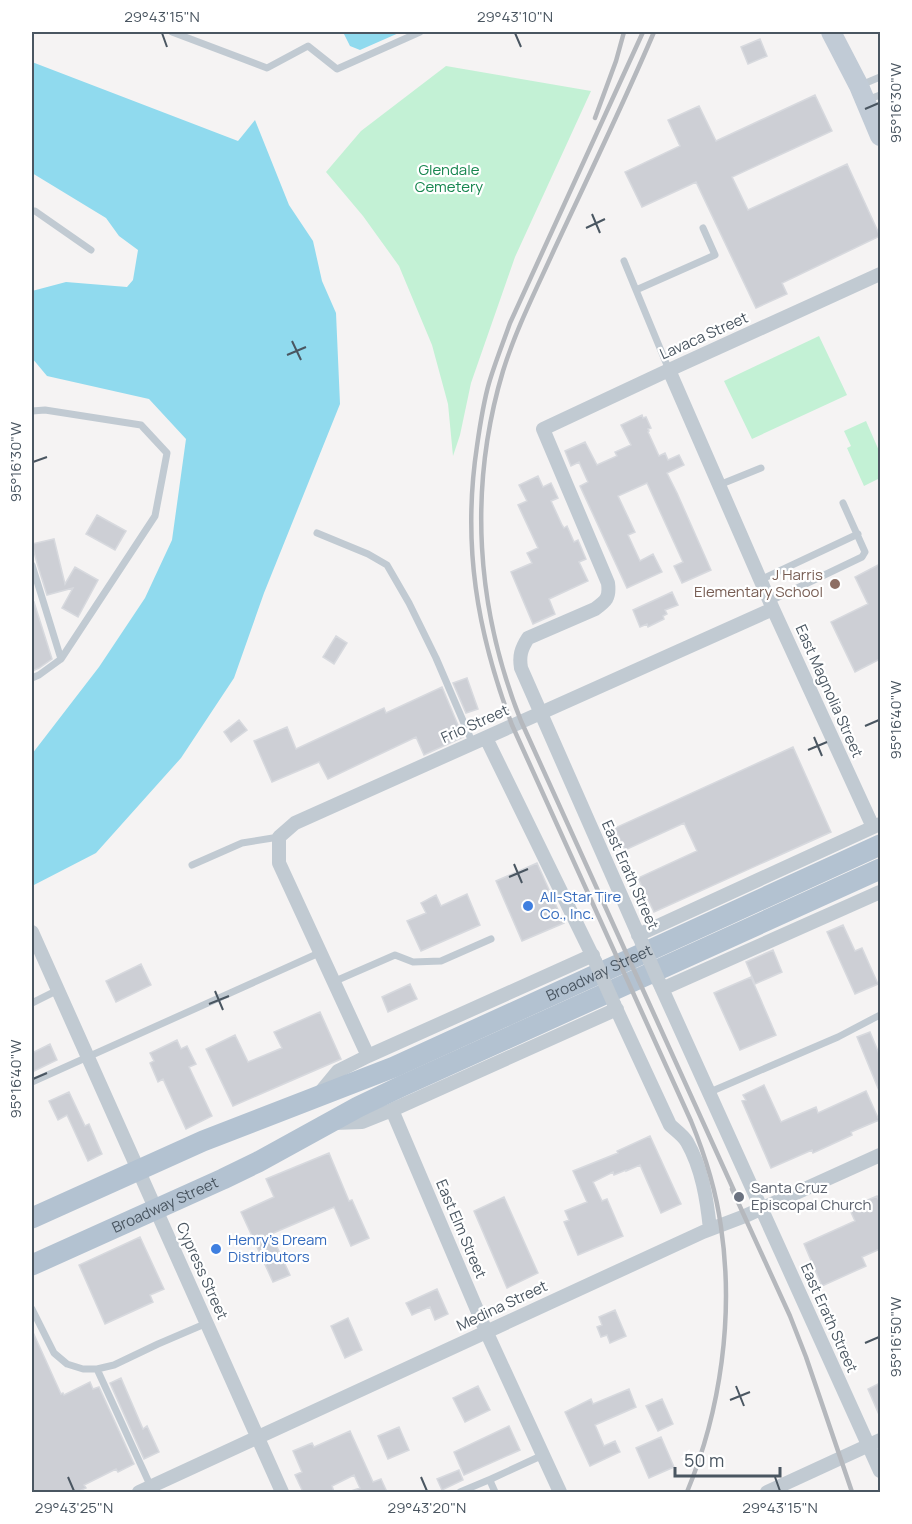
<svg xmlns="http://www.w3.org/2000/svg" width="912" height="1524" font-family="Manrope,sans-serif">
  <style>
    .green { fill: #c3f1d5 }
    .water { fill: #90daee }
    .building { fill: #cdcfd5; stroke: #d7d9de; stroke-width: 1.5 }
    .lines { fill: none; stroke-linecap: round; stroke-linejoin: round }
    .lane { stroke: #c1cad2; stroke-width: 7 }
    .street { stroke: #c1cad2; stroke-width: 14 }
    .secondary { stroke: #c1cbd6; stroke-width: 20 }
    .primary { stroke: #b3c2d1; stroke-width: 21 }
    .rail { stroke: #b5b8bd; stroke-width: 4.5 }
    .street-bridge { stroke: #c1cad2; stroke-width: 14 }
    .ticks { fill: none; stroke: #4a5661; stroke-width: 2 }
    .education-dot { fill: #8d6e63; stroke: #fff; stroke-width: 2 }
    .shop-dot { fill: #3f7fe0; stroke: #fff; stroke-width: 2 }
    .worship-dot { fill: #6b7280; stroke: #fff; stroke-width: 2 }
    .labels { text-anchor: middle; stroke-width: 4.5; stroke-linejoin: round; paint-order: stroke }
    .park-label { font-size: 15px; fill: #17864f; stroke: #fff }
    .street-label { font-size: 15px; fill: #4a5661; stroke: #fff }
    .education-label { font-size: 15px; fill: #785e54; stroke: #fff; text-anchor: end }
    .shop-label { font-size: 15px; fill: #366cbe; stroke: #fff; text-anchor: start }
    .worship-label { font-size: 15px; fill: #5b616d; stroke: #fff; text-anchor: start }
    .neatline { fill: none; stroke: #4a5661; stroke-width: 2 }
    .ticks-label { font-size: 15px; text-anchor: middle; fill: #4a5661 }
  </style>
  <rect width="100%" height="100%" fill="#f5f3f3"/>
  <path class="green" d="M446,66L591,91L515,257L471,383L460,435L453,456L448,404L432,345L399,266L363,216L326,172L361,131Z
    M819,336L847,395L752,439L724,381Z
    M866,421L880,453V478L864,486L847,448L851,446L844,431Z"/>
  <path class="water" d="M343,32H401L360,50L350,46Z
    M32,62L238,141L255,120L289,205L313,241L322,281L336,313L340,404L264,593L234,678L181,758L96,853L32,886V754L99,667L145,598L172,540L186,439L149,399L47,376L32,358V291L66,282L127,287L133,280L138,250L119,236L106,218L32,173Z"/>
  <path class="building" d="M760,39L767,56L748,64L741,47Z
    M815,95L832,131L732,177L748,210L847,164L880,236L782,283L787,294L756,308L696,182L642,207L625,172L680,146L668,120L699,106L716,141Z
    M642,415L643,418L646,417L651,428L648,429L649,431L648,432L659,456L665,453L668,460L679,455L684,465L667,473L677,493L711,570L682,583L674,566L683,562L647,483L618,496L635,532L628,535L640,561L653,554L662,572L627,588L580,486L588,482L579,462L571,466L565,451L585,442L597,465L617,456L615,452L631,445L621,425Z
    M538,476L543,487L551,483L558,498L551,501L562,525L564,528L567,526L574,542L578,540L586,559L579,562L588,581L549,599L555,614L533,624L511,572L532,563L527,553L538,548L518,505L527,501L519,485Z
    M97,515L126,531L115,550L86,534Z
    M54,539L65,584L75,567L98,580L78,617L62,608L73,588L47,595L37,563L32,544Z
    M880,564V659L855,672L831,622L868,604L855,577Z
    M672,592L678,605L665,610L667,614L663,616L664,619L648,627L647,624L640,627L633,610Z
    M34,602L52,659L39,668L32,671V603Z
    M336,636L347,643L334,664L323,657Z
    M467,678L478,709L466,713L453,683Z
    M442,687L463,737L424,755L416,737L328,779L319,762L272,782L254,741L287,727L296,749L384,708L386,713Z
    M239,720L247,730L231,742L224,732Z
    M793,747L831,832L654,912L638,878L697,851L684,823L625,850L615,828Z
    M537,863L564,923L522,941L496,881Z
    M467,894L480,925L421,951L407,921L426,913L421,903L436,895L441,906Z
    M843,925L855,951L862,948L878,984L855,994L827,932Z
    M773,950L782,972L755,984L746,962Z
    M141,964L151,985L116,1002L106,981Z
    M751,977L776,1035L740,1050L714,993Z
    M410,984L417,999L388,1012L382,997Z
    M320,1012L341,1059L233,1106L206,1049L235,1035L248,1062L282,1048L274,1032Z
    M870,1032L880,1056V1093L857,1037Z
    M177,1040L181,1049L187,1046L196,1064L189,1067L212,1116L186,1129L163,1079L158,1082L150,1063L154,1061L150,1053Z
    M50,1044L57,1060L32,1072V1053Z
    M764,1085L781,1122L816,1107L818,1113L866,1091L879,1120L851,1132L852,1135L813,1153L812,1150L771,1168L742,1101L746,1100L743,1095Z
    M69,1092L85,1126L89,1124L102,1154L88,1161L67,1115L58,1120L49,1101Z
    M650,1136L681,1204L661,1213L640,1165L626,1171V1170L614,1175L613,1172L593,1182L602,1201L607,1199L623,1236L578,1255L564,1222L569,1220L565,1211L587,1202L573,1171L618,1153L617,1151Z
    M329,1153L349,1201L352,1200L369,1238L351,1246L334,1207L271,1234L290,1275L273,1282L241,1212L274,1197L266,1179Z
    M877,1196L880,1204V1249L862,1257L866,1266L822,1286L804,1244L855,1221L849,1208Z
    M504,1197L538,1273L507,1288L474,1211Z
    M140,1237L164,1289L150,1295L153,1302L105,1324L79,1265Z
    M437,1289L448,1314L435,1320L430,1307L412,1315L406,1303Z
    M615,1310L626,1336L610,1343L607,1335L601,1337L597,1327L602,1325L599,1317Z
    M348,1318L362,1350L345,1358L331,1326Z
    M32,1330L61,1394L63,1393L64,1395L90,1382L93,1389L99,1387L134,1464L118,1472L116,1469L84,1485L86,1488L77,1492H32Z
    M121,1378L143,1429L147,1426L159,1452L144,1459L110,1383Z
    M880,1383V1417L868,1389Z
    M478,1386L490,1410L465,1422L453,1398Z
    M629,1389L636,1407L595,1425L604,1446L615,1441L620,1452L590,1466L565,1412L591,1399L593,1404Z
    M662,1399L673,1424L658,1431L646,1406Z
    M509,1426L520,1450L464,1475L454,1452Z
    M399,1427L409,1450L388,1459L378,1436Z
    M350,1431L373,1482L381,1479L387,1492H348L360,1488L354,1475L332,1486L334,1492H303L295,1475L302,1472L293,1451L312,1443L314,1447Z
    M661,1437L674,1467L649,1478L636,1448Z
    M459,1470L463,1480L442,1490L437,1479Z"/>
  <g class="lines">
    <path class="lane" d="M172,32L267,68L308,46L337,69L420,32
      M861,85L880,77
      M867,100L880,95
      M32,211H35L91,250
      M624,261L669,370
      M636,290L715,255L703,228
      M32,411L45,410L141,425L167,453L155,516L61,659
      M719,485L761,468
      M317,533L368,554L387,565L409,603L436,658L473,744
      M32,565L61,659L39,675L32,678
      M760,580L858,534
      M770,601L862,557L865,552L843,503
      M192,865L242,843L279,837
      M333,982L395,955L413,962L441,961L491,939
      M32,1003L58,990
      M32,1082L319,953
      M710,1092L838,1037L880,1015
      M32,1309L54,1353L67,1364L83,1369H97L114,1365L158,1344L207,1323
      M97,1369L151,1487
      M460,1492L491,1479
      M495,1492L491,1483V1479L543,1455"/>
    <path class="street" d="M669,370L773,609L873,827
      M486,738L595,961
      M32,932L282,1492
      M638,935L880,824
      M642,943L521,668C519,656 521,649 528,638L595,609C606,601 610,598 608,583L543,429L669,370L880,274
      M659,982L880,1471
      M662,989L880,892
      M614,1004L670,1125C675,1130 683,1135 687,1142C702,1168 707,1200 710,1229
      M368,1056L279,863V837L295,823L773,609
      M319,1094L338,1071L368,1056L593,955
      M392,1110L486,1331L560,1492
      M334,1123L362,1122L392,1110L617,1009
      M139,1492L703,1232L745,1216L880,1155
      M767,1492L880,1440"/>
    <path class="secondary" d="M831,32L859,86L880,136"/>
    <g class="primary">
      <path id="s1" d="M32,1218L203,1141L394,1067L880,845"/>
      <path id="s2" d="M32,1265L223,1179L258,1162L358,1107L402,1086L880,869"/>
    </g>
    <path class="rail" d="M643,32L510,323C503,343 495,363 489,383C483,404 480,425 477,446C462,545 477,632 512,725L691,1121C705,1155 716,1190 721,1227C734,1315 721,1410 687,1492
      M654,32C623,105 588,177 554,250C536,290 516,329 503,371C468,488 476,608 521,721L736,1195
      M595,118L616,61L624,32
      M732,1189L790,1316L806,1357L852,1492"/>
    <path class="street-bridge" d="M642,943L659,982
      M595,961L614,1004"/>
  </g>
  <path class="ticks" d="M162,33L167,47M515,33L521,47M865,109L879,103M592,214L600,233M586,228L605,219M292,341L301,360M287,355L306,347M33,462L47,457M865,726L879,720M814,737L822,756M808,750L827,742M514,864L522,883M509,877L528,869M215,991L223,1010M209,1004L229,996M33,1079L47,1073M865,1343L879,1337M736,1386L744,1406M730,1400L750,1392M68,1477L74,1491M421,1477L427,1491M775,1477L780,1491"/>
  <circle class="education-dot" cx="835" cy="584" r="6"/>
  <g class="shop-dot">
    <circle cx="528" cy="906" r="6"/>
    <circle cx="216" cy="1249" r="6"/>
  </g>
  <circle class="worship-dot" cx="739" cy="1197" r="6"/>
  <g class="labels">
    <g class="park-label">
      <text x="449" y="175">Glendale<tspan x="449" dy="17">Cemetery</tspan></text>
    </g>
    <g class="street-label">
      <text transform="translate(704 336) rotate(-24)" y="5">Lavaca Street</text>
      <text transform="translate(829 691) rotate(66)" y="5">East Magnolia Street</text>
      <text transform="translate(475 724) rotate(-24)" y="5">Frio Street</text>
      <text transform="translate(630 875) rotate(66)" y="5">East Erath Street</text>
      <text dy="5" stroke="none"><textPath href="#s1" startOffset="618">Broadway Street</textPath></text>
      <text dy="5" stroke="none"><textPath href="#s2" startOffset="146">Broadway Street</textPath></text>
      <text transform="translate(461 1229) rotate(67)" y="5">East Elm Street</text>
      <text transform="translate(202 1271) rotate(66)" y="5">Cypress Street</text>
      <text transform="translate(502 1306) rotate(-25)" y="5">Medina Street</text>
      <text transform="translate(829 1318) rotate(66)" y="5">East Erath Street</text>
    </g>
    <g class="education-label">
      <text x="823" y="580">J Harris<tspan x="823" dy="17">Elementary School</tspan></text>
    </g>
    <g class="shop-label">
      <text x="540" y="902">All-Star Tire<tspan x="540" dy="17">Co., Inc.</tspan></text>
      <text x="228" y="1245">Henry's Dream<tspan x="228" dy="17">Distributors</tspan></text>
    </g>
    <g class="worship-label">
      <text x="751" y="1193">Santa Cruz<tspan x="751" dy="17">Episcopal Church</tspan></text>
    </g>
  </g>
  <rect width="912" height="1524" fill="none" stroke="#ffffff" stroke-width="66"/>
  <path d="M675 1467v9h105v-9" fill="none" stroke="#4a5661" stroke-width="3"/>
  <text x="684" y="1467" font-size="18" fill="#4a5661" stroke="#ffffff" stroke-width="4.5" paint-order="stroke">50 m</text>
  <rect x="33" y="33" width="846" height="1458" class="neatline"/>
  <g class="ticks-label">
    <text x="162" y="22">29°43'15"N</text>
    <text x="515" y="22">29°43'10"N</text>
    <text transform="translate(896 103) rotate(-90)" y="5">95°16'30"W</text>
    <text transform="translate(16 462) rotate(-90)" y="5">95°16'30"W</text>
    <text transform="translate(896 720) rotate(-90)" y="5">95°16'40"W</text>
    <text transform="translate(16 1079) rotate(-90)" y="5">95°16'40"W</text>
    <text transform="translate(896 1337) rotate(-90)" y="5">95°16'50"W</text>
    <text x="74" y="1513">29°43'25"N</text>
    <text x="427" y="1513">29°43'20"N</text>
    <text x="780" y="1513">29°43'15"N</text>
  </g>
</svg>
